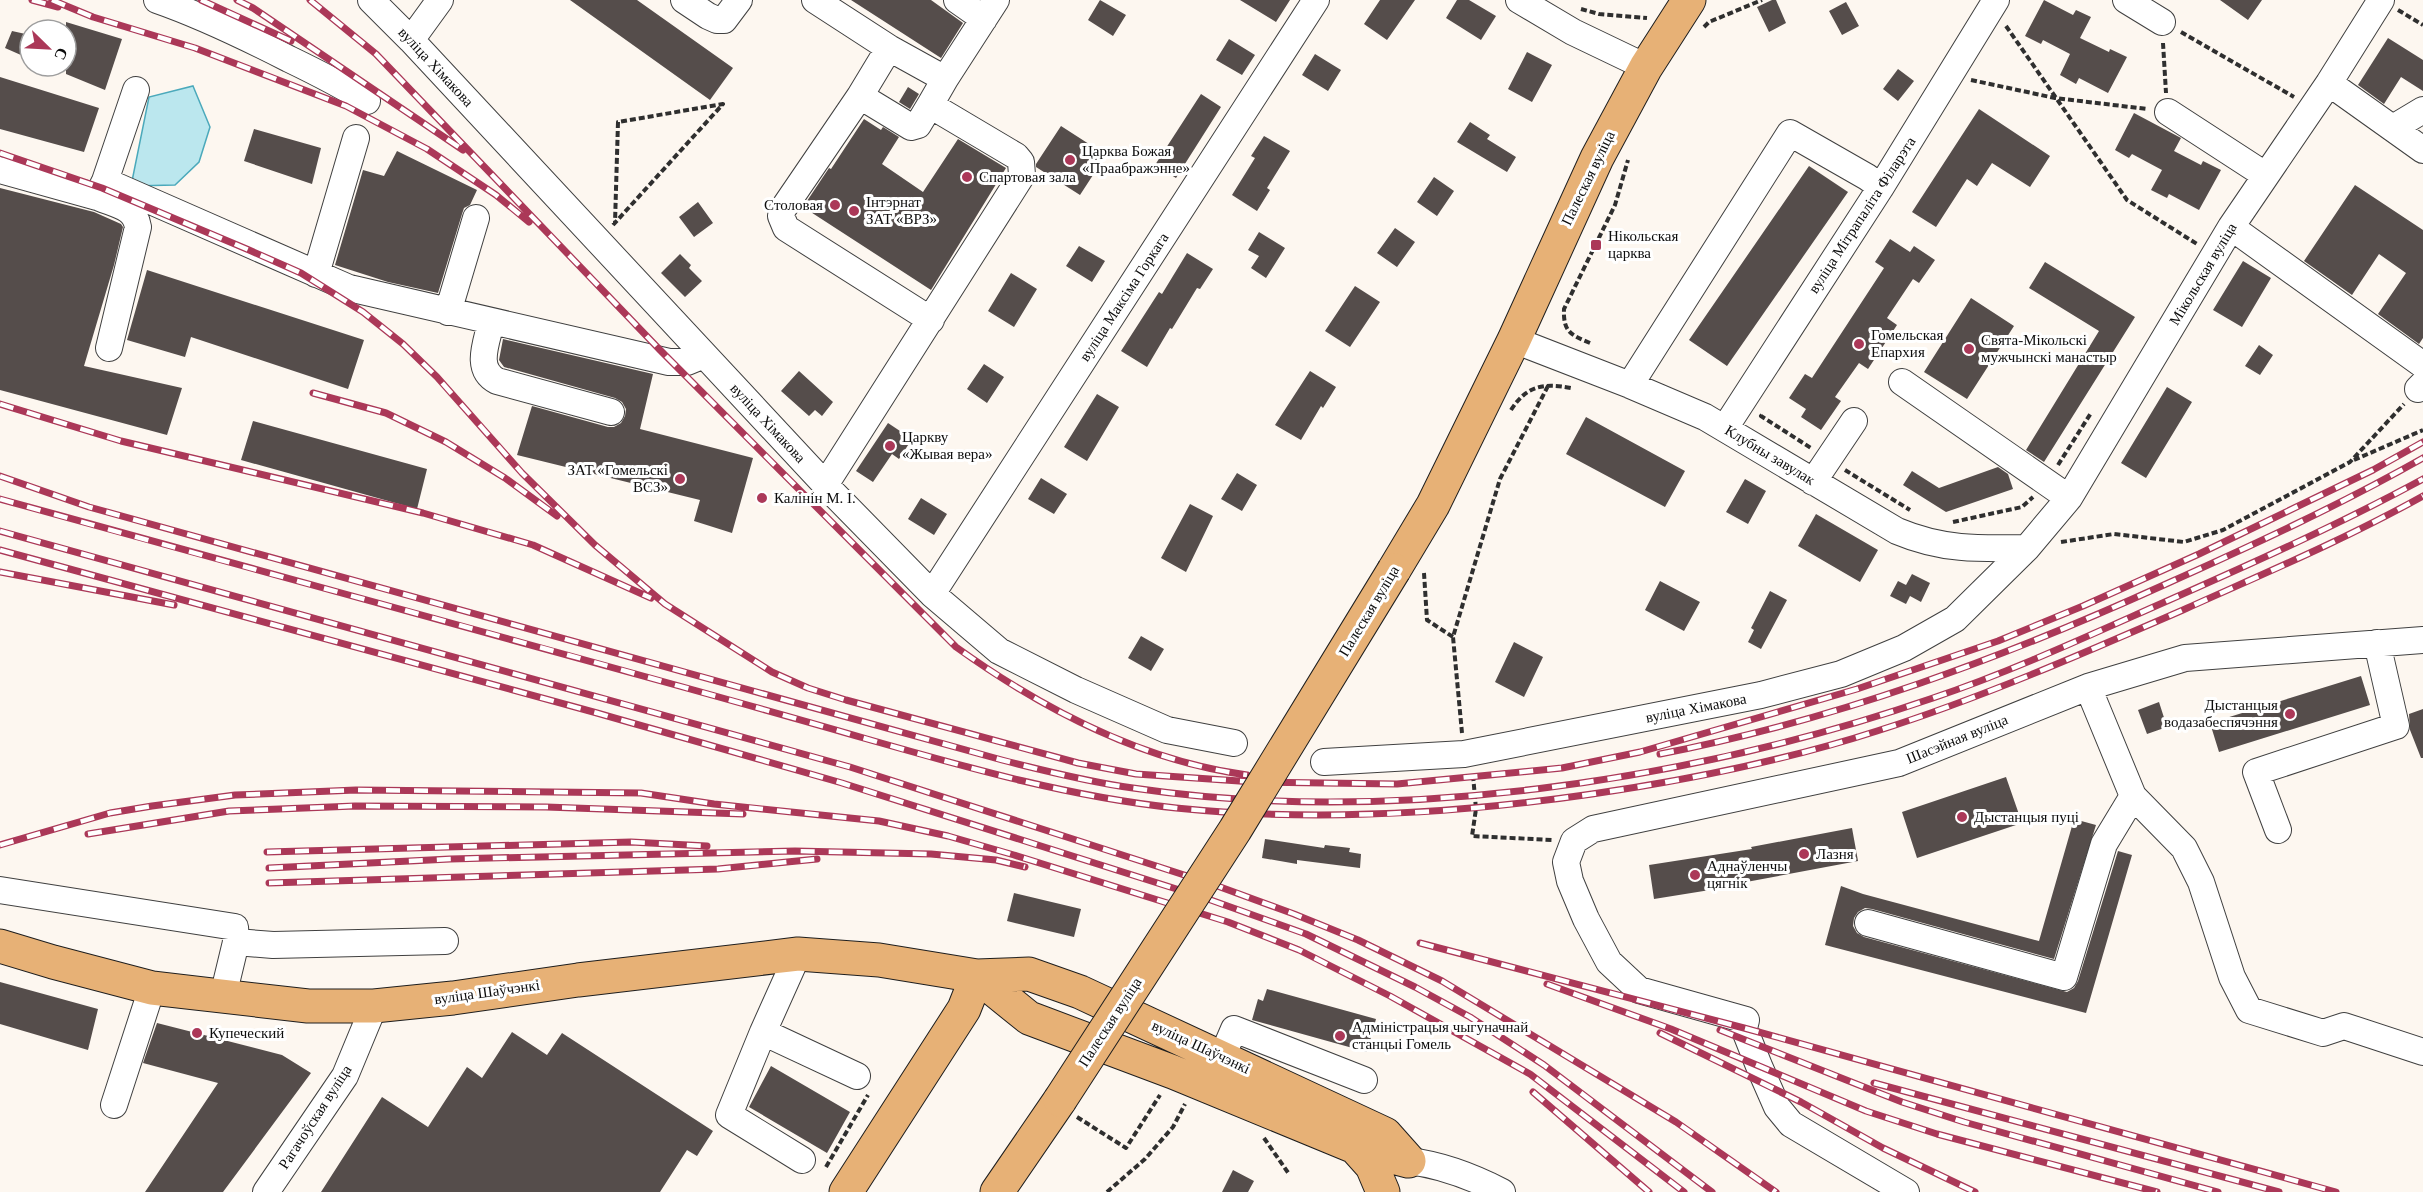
<svg xmlns="http://www.w3.org/2000/svg" width="2423" height="1192" font-family="Georgia,serif">
  <style>
    .water { fill: #bbe7ee; stroke: #4ba9bb; stroke-width: 1.5 }
    .building { fill: #554d4b }
    .lines { fill: none; stroke-linecap: round; stroke-linejoin: round }
    .minor-casing { stroke: #404040; stroke-width: 28 }
    .major-casing { stroke: #1e1e1e; stroke-width: 35 }
    .path { stroke: #2f2f2f; stroke-width: 4; stroke-dasharray: 6 3; stroke-linecap: butt }
    .minor { stroke: #fff; stroke-width: 26 }
    .major { stroke: #e7b176; stroke-width: 33 }
    .rail-casing { stroke: #ab3858; stroke-width: 7 }
    .rail { stroke: #fff; stroke-width: 4.5; stroke-dasharray: 14; stroke-linecap: butt }
    .major-bridge-casing { stroke: #1e1e1e; stroke-width: 35; stroke-linecap: butt }
    .major-bridge { stroke: #e7b176; stroke-width: 33 }
    .poi-dot { fill: #ab3858; stroke: #fff; stroke-width: 2 }
    .labels { text-anchor: middle; stroke-width: 6; stroke-linejoin: round; paint-order: stroke }
    .street-label { font-size: 15px; fill: #0d0d0d; stroke: #fff }
    .poi-label { font-size: 15px; fill: #0d0d0d; stroke: #fff; text-anchor: start }
  </style>
  <rect width="100%" height="100%" fill="#fdf7f0"/>
  <path class="water" d="M193,86L210,127L199,162L175,185L131,186L149,97Z"/>
  <path class="building" d="M570,0H637L733,68L710,100Z
    M851,0H931L963,23L941,58Z
    M1100,0L1126,15L1113,36L1088,20Z
    M1240,0H1290L1276,22Z
    M1380,0H1415L1387,40L1364,24Z
    M1457,0H1469L1496,16L1481,40L1446,18Z
    M1772,0H1776L1786,23L1769,32L1757,7Z
    M2044,0L2073,15L2076,10L2091,17L2080,38L2109,52L2110,49L2127,57L2108,93L2079,78L2076,84L2060,75L2070,54L2043,40L2041,44L2025,36Z
    M2220,0H2262L2248,20Z
    M1846,2L1859,26L1842,35L1829,11Z
    M66,22L122,39L105,90L66,74Z
    M12,31L30,35V59L5,48Z
    M2388,38L2423,60V91L2401,77L2384,104L2358,85Z
    M1229,39L1255,55L1242,75L1216,60Z
    M1527,52L1552,65L1532,102L1508,89Z
    M1315,54L1341,70L1328,91L1302,75Z
    M1898,69L1914,81L1898,101L1883,89Z
    M0,77L99,108L84,152L0,129Z
    M908,87L919,94L910,109L899,102Z
    M1201,94L1221,107L1176,178L1155,165Z
    M1979,109L2050,156L2030,187L1992,163L1977,186L1967,179L1936,227L1912,212Z
    M2134,113L2181,138L2174,151L2201,165L2203,161L2221,170L2199,210L2169,194L2167,198L2151,190L2162,170L2132,154L2129,158L2115,150Z
    M864,119L881,130L883,127L899,137L882,164L923,192L958,139L1006,168L931,290L803,207L829,168L831,169Z
    M1470,122L1490,135L1487,139L1516,157L1507,172L1457,142Z
    M1061,126L1106,155L1080,195L1036,167V164Z
    M254,129L321,148L312,184L244,161Z
    M1264,136L1290,151L1267,188L1270,190L1257,211L1232,195L1255,158L1251,156Z
    M397,151L477,190L470,205L464,208L462,214L438,293L388,282L335,265L363,170L384,176Z
    M1809,166L1848,192L1727,366L1689,340Z
    M1434,177L1454,191L1437,216L1417,202Z
    M2355,185L2423,230V338L2419,344L2378,314L2406,273L2379,254L2352,295L2304,261Z
    M0,188L94,212L121,224L123,227L114,265L84,366L182,388L167,435L0,390Z
    M698,202L713,223L694,237L679,217Z
    M1395,228L1415,242L1397,267L1377,253Z
    M1259,232L1285,248L1266,278L1251,268L1259,256L1248,250Z
    M1890,239L1910,252L1914,246L1935,260L1919,283L1913,279L1887,318L1897,325L1868,369L1859,363L1835,397L1841,401L1821,430L1801,417L1806,409L1789,398L1805,374L1812,378L1884,268L1875,262Z
    M1079,246L1105,261L1092,282L1066,266Z
    M1187,253L1213,269L1200,289L1197,288L1172,329L1170,328L1147,367L1121,351L1159,292L1162,294Z
    M680,254L691,265L689,268L702,281L685,297L661,273Z
    M2243,261L2271,278L2242,327L2213,310Z
    M2045,262L2135,317L2044,462L2026,450L2099,331L2029,288Z
    M147,270L364,340L348,389L191,337L185,357L127,340Z
    M1011,273L1037,289L1014,327L988,311Z
    M1355,286L1380,302L1350,347L1325,331Z
    M1971,298L2014,326L1967,399L1924,372Z
    M503,339L653,374L640,429L753,458L732,533L694,521L700,500L517,455L532,406L608,427H614L621,423L625,416L626,409L622,402L615,398L504,367L499,360Z
    M2259,345L2273,355L2260,375L2245,366Z
    M984,364L1004,377L987,403L967,389Z
    M799,371L833,402L822,416L815,410L809,416L781,391Z
    M1310,371L1336,387L1323,408L1321,406L1301,440L1275,425Z
    M2167,387L2192,402L2146,478L2121,463Z
    M1097,394L1119,407L1087,461L1064,447Z
    M1586,417L1685,471L1665,507L1566,454Z
    M253,421L427,469L417,509L241,460Z
    M888,423L912,439L899,459L892,454L873,482L856,471Z
    M1998,467L2008,474L2013,489L1946,512L1903,485L1912,471L1939,488Z
    M1237,473L1257,485L1242,511L1221,499Z
    M1041,478L1067,494L1054,514L1028,499Z
    M1745,479L1766,491L1748,524L1726,512Z
    M921,498L947,514L934,535L908,519Z
    M1190,504L1213,516L1186,572L1161,558Z
    M1816,514L1878,550L1860,582L1798,546Z
    M1912,574L1930,583L1921,602L1910,596L1906,604L1890,596L1898,581L1906,585Z
    M1660,581L1700,602L1684,631L1645,610Z
    M1770,591L1787,600L1761,649L1748,642L1754,630L1751,628Z
    M1141,636L1164,649L1151,671L1128,658Z
    M1514,642L1543,657L1524,697L1495,682Z
    M2361,676L2370,705L2219,752L2210,723Z
    M2159,702L2167,727L2147,734L2138,710Z
    M2423,709V758H2421L2410,730L2409,714Z
    M2006,777L2022,823L1917,858L1902,812Z
    M2074,819L2096,825L2054,959L1872,909L1865,908L1858,912L1854,918L1853,926L1857,933L1864,937L2067,992L2074,988L2078,981L2118,851L2132,855L2086,1013L1825,945L1841,886L1863,894L2039,941Z
    M1852,828L1858,861L1741,883V885L1654,899L1649,865L1752,849L1751,847Z
    M1265,839L1324,848L1325,845L1350,848L1349,852L1361,854L1360,868L1297,860V864L1262,858Z
    M1014,893L1081,909L1074,937L1007,921Z
    M0,982L98,1009L88,1050L0,1024Z
    M1267,989L1376,1019L1367,1052L1252,1020L1258,999L1263,1001Z
    M157,1023L282,1055L311,1073L223,1192H145L218,1083L143,1063Z
    M512,1032L547,1055L562,1033L713,1131L697,1156L687,1150L660,1192H321L382,1097L428,1127L467,1067L482,1078Z
    M771,1066L850,1112L827,1153L749,1107Z
    M1233,1170L1254,1181L1248,1192H1222Z"/>
  <g class="lines">
    <defs>
      <path id="minor" d="M157,0C203,16 246,37 289,59C316,72 342,85 367,101
        M371,0L411,40L834,494L932,594L999,651L1076,690L1167,730L1234,743
        M684,0L708,16L717,20H724L739,0
        M815,0L889,48L945,79L996,0
        M957,0L984,19
        M1519,0L1573,32L1646,67
        M2126,0L2162,22
        M411,40L440,0
        M2329,83L2423,150
        M860,96L889,48
        M930,105L918,125L911,127L860,96L783,209L781,216L786,228L931,320
        M2168,112L2265,175
        M2393,128L2423,110
        M0,170L97,197L105,181L349,288L669,362H687L704,355
        M105,181L136,90
        M100,198C117,205 135,207 138,227L109,348
        M2231,227L2423,365
        M316,274L356,138
        M448,312L476,218
        M491,322C487,342 474,369 497,381L611,412
        M1514,340L1630,385L1705,417L1897,531C1942,550 1979,549 2027,548
        M1902,382L2069,498
        M1630,385L1790,133L1867,177L1881,187
        M2418,389L2423,384
        M1725,428L1881,187L1996,0
        M1813,482L1854,421
        M825,485L1022,175L1021,162L1016,156L930,105L945,79
        M932,594L1316,0
        M2088,687L2133,796L2184,848L2201,882L2232,977L2249,1010L2323,1033L2344,1026L2423,1052
        M1324,762L1464,754L1761,695L1841,674L1904,648L1955,619L2027,548L2069,498L2231,227L2329,83L2381,0
        M2278,830L2256,772L2396,726L2377,643
        M0,890L235,927L236,942
        M1868,923L2064,977L2104,844L2133,796
        M798,954L763,1032L729,1115L802,1160
        M223,996L236,942L273,945L445,941
        M763,1032L857,1076
        M1222,1057L1234,1029L1364,1080
        M114,1105L152,988
        M1409,1161C1442,1165 1473,1177 1502,1192
        M266,1192L345,1076L374,1006
        M1906,1192L1791,1124L1777,1107L1759,1066L1744,1028L1746,1020L1639,990L1609,962L1586,919L1570,881L1566,862L1574,841L1593,829L1899,763L2088,687L2185,658L2423,640"/>
      <path id="major" d="M1394,570L1433,505L1514,340L1597,158L1646,67L1689,0
        M0,946L53,962L152,988L308,1006H374L453,998L578,980L798,954L879,960L977,976L1029,974L1080,992L1385,1134L1409,1161
        M977,976L1029,1018L1173,1072L1355,1147L1408,1161
        M1355,1147L1372,1166L1383,1192
        M846,1192L964,1009L977,976
        M997,1192L1060,1100"/>
    </defs>
    <use href="#minor" class="minor-casing"/>
    <use href="#major" class="major-casing"/>
    <path class="path" d="M1581,9L1599,14L1647,18
      M2398,10L2423,25
      M2006,26L2127,200L2197,244
      M1704,27L1709,22L1762,0
      M2181,32L2294,97
      M2163,43L2166,93
      M1971,80L2055,98L2147,109
      M613,225L723,104L618,122L615,223
      M1590,343C1571,335 1563,332 1564,309L1615,205L1628,160
      M1511,410C1527,385 1544,383 1571,388
      M1762,415L1761,416L1811,448
      M2354,460L2423,430
      M2058,465L2091,413
      M1845,470L1910,510
      M1953,522L2022,507L2033,497
      M2061,542L2114,534L2184,542L2223,530L2350,462L2404,404
      M1424,573L1427,620L1453,637
      M1462,733L1453,637L1500,479L1549,384
      M1473,775L1476,809L1472,836L1552,840
      M1077,1117L1126,1148L1160,1095
      M1264,1138L1289,1174
      M826,1167L868,1095
      M1107,1192L1145,1159L1173,1127L1185,1104"/>
    <use href="#minor" class="minor"/>
    <use href="#major" class="major"/>
    <defs>
      <path id="rail" d="M32,0L58,7
        M52,0L93,17L195,48L346,106L427,149L496,195L529,222
        M201,0L291,41
        M237,0L253,8L463,150
        M310,0L376,54L660,350L956,647C1041,708 1142,761 1247,775
        M0,153L102,188L249,250L301,273L363,312L403,344L437,377L522,473L595,545L665,604L772,672L808,688L846,700L1078,763L1136,774L1254,782L1397,784L1562,768L1640,752L1857,689L1998,641L2083,606L2199,554L2373,470L2423,442
        M313,393L386,413L446,442L505,478L557,516
        M0,404L121,441L423,513L533,545L651,598
        M0,476L89,507L1002,760C1045,771 1089,782 1133,788C1391,826 1688,782 1933,698C2013,671 2090,635 2167,601C2253,563 2340,524 2423,479
        M0,499C224,562 448,621 672,684C737,702 802,720 867,739C969,768 1070,797 1176,808C1315,822 1454,814 1592,794C1688,780 1784,761 1877,731C1981,698 2082,654 2183,610C2263,574 2346,539 2423,496
        M0,531L850,767L1212,884L1294,914L1358,940L1442,981L1676,1122L1776,1192
        M0,550L597,713L842,783L1208,899L1306,934L1415,987L1470,1017L1544,1065L1712,1192
        M0,572L174,605
        M1660,754C1836,720 2003,658 2166,584C2253,545 2340,505 2423,458
        M88,834L229,811L355,806L546,807L743,814
        M0,845L110,813L152,806L235,795L356,790L641,793L714,804L879,821L948,836L1014,855L1228,922L1299,950L1390,996L1530,1074L1684,1192
        M267,852L631,842L707,846
        M269,868L450,859L795,851L931,854L996,860L1025,867
        M269,883L718,869L817,859
        M1420,943L1744,1028L2336,1192
        M1547,984L1671,1029L1866,1111L1937,1134L2157,1192
        M1720,1030L1902,1102L1964,1122L2218,1192
        M1660,1033L1801,1102L1883,1148L1975,1192
        M1874,1083L2279,1192
        M1533,1092L1649,1192"/>
    </defs>
    <use href="#rail" class="rail-casing"/>
    <use href="#rail" class="rail"/>
    <defs>
      <path id="major-bridge" d="M1060,1100L1235,830L1394,570"/>
    </defs>
    <use href="#major-bridge" class="major-bridge-casing"/>
    <use href="#major-bridge" class="major-bridge"/>
  </g>
  <g class="poi-dot">
    <circle cx="1070" cy="160" r="6"/>
    <circle cx="967" cy="177" r="6"/>
    <circle cx="835" cy="205" r="6"/>
    <circle cx="854" cy="211" r="6"/>
    <rect x="1590" y="239" width="12" height="12" rx="3"/>
    <circle cx="1859" cy="344" r="6"/>
    <circle cx="1969" cy="349" r="6"/>
    <circle cx="890" cy="446" r="6"/>
    <circle cx="680" cy="479" r="6"/>
    <circle cx="762" cy="498" r="6"/>
    <circle cx="2290" cy="714" r="6"/>
    <circle cx="1962" cy="817" r="6"/>
    <circle cx="1804" cy="854" r="6"/>
    <circle cx="1695" cy="875" r="6"/>
    <circle cx="197" cy="1033" r="6"/>
    <circle cx="1340" cy="1036" r="6"/>
  </g>
  <g class="labels">
    <g class="street-label">
      <text transform="translate(436 67) rotate(47)" y="5">вуліца Хімакова</text>
      <text transform="translate(1588 178) rotate(-64)" y="5">Палеская вуліца</text>
      <text transform="translate(1862 215) rotate(-57)" y="5">вуліца Мітрапаліта Філарэта</text>
      <text transform="translate(2203 274) rotate(-59)" y="5">Мікольская вуліца</text>
      <text transform="translate(1124 297) rotate(-57)" y="5">вуліца Максіма Горкага</text>
      <text transform="translate(768 423) rotate(47)" y="5">вуліца Хімакова</text>
      <text transform="translate(1770 455) rotate(31)" y="5">Клубны завулак</text>
      <text transform="translate(1369 611) rotate(-59)" y="5">Палеская вуліца</text>
      <text transform="translate(1696 708) rotate(-11)" y="5">вуліца Хімакова</text>
      <text transform="translate(1957 739) rotate(-22)" y="5">Шасэйная вуліца</text>
      <text transform="translate(487 992) rotate(-8)" y="5">вуліца Шаўчэнкі</text>
      <text transform="translate(1110 1022) rotate(-57)" y="5">Палеская вуліца</text>
      <text transform="translate(1201 1047) rotate(25)" y="5">вуліца Шаўчэнкі</text>
      <text transform="translate(315 1117) rotate(-57)" y="5">Рагачоўская вуліца</text>
    </g>
    <g class="poi-label">
      <text x="1082" y="156">Царква Божая<tspan x="1082" dy="17">«Праабражэнне»</tspan></text>
      <text x="979" y="182">Спартовая зала</text>
      <text x="866" y="207">Інтэрнат<tspan x="866" dy="17">ЗАТ «ВРЗ»</tspan></text>
      <text x="823" y="210" text-anchor="end">Столовая</text>
      <text x="1608" y="241">Нікольская<tspan x="1608" dy="17">царква</tspan></text>
      <text x="1871" y="340">Гомельская<tspan x="1871" dy="17">Епархия</tspan></text>
      <text x="1981" y="345">Свята-Мікольскі<tspan x="1981" dy="17">мужчынскі манастыр</tspan></text>
      <text x="902" y="442">Царкву<tspan x="902" dy="17">«Жывая вера»</tspan></text>
      <text x="668" y="475" text-anchor="end">ЗАТ «Гомельскі<tspan x="668" dy="17">ВСЗ»</tspan></text>
      <text x="774" y="503">Калінін М. І.</text>
      <text x="2278" y="710" text-anchor="end">Дыстанцыя<tspan x="2278" dy="17">водазабеспячэння</tspan></text>
      <text x="1974" y="822">Дыстанцыя пуці</text>
      <text x="1816" y="859">Лазня</text>
      <text x="1707" y="871">Аднаўленчы<tspan x="1707" dy="17">цягнік</tspan></text>
      <text x="1352" y="1032">Адміністрацыя чыгуначнай<tspan x="1352" dy="17">станцыі Гомель</tspan></text>
      <text x="209" y="1038">Купеческий</text>
    </g>
  </g>
  <g transform="translate(48 48) rotate(114)"><circle r="28" fill="#ffffff" stroke="#9e9e9e" stroke-width="1.5"/>
  <path d="M0-4.5L10 22L0 15L-10 22Z" fill="#ab3858"/>
  <text y="-9" font-size="16" font-weight="bold" text-anchor="middle" fill="#0d0d0d">С</text>
  </g>
</svg>
